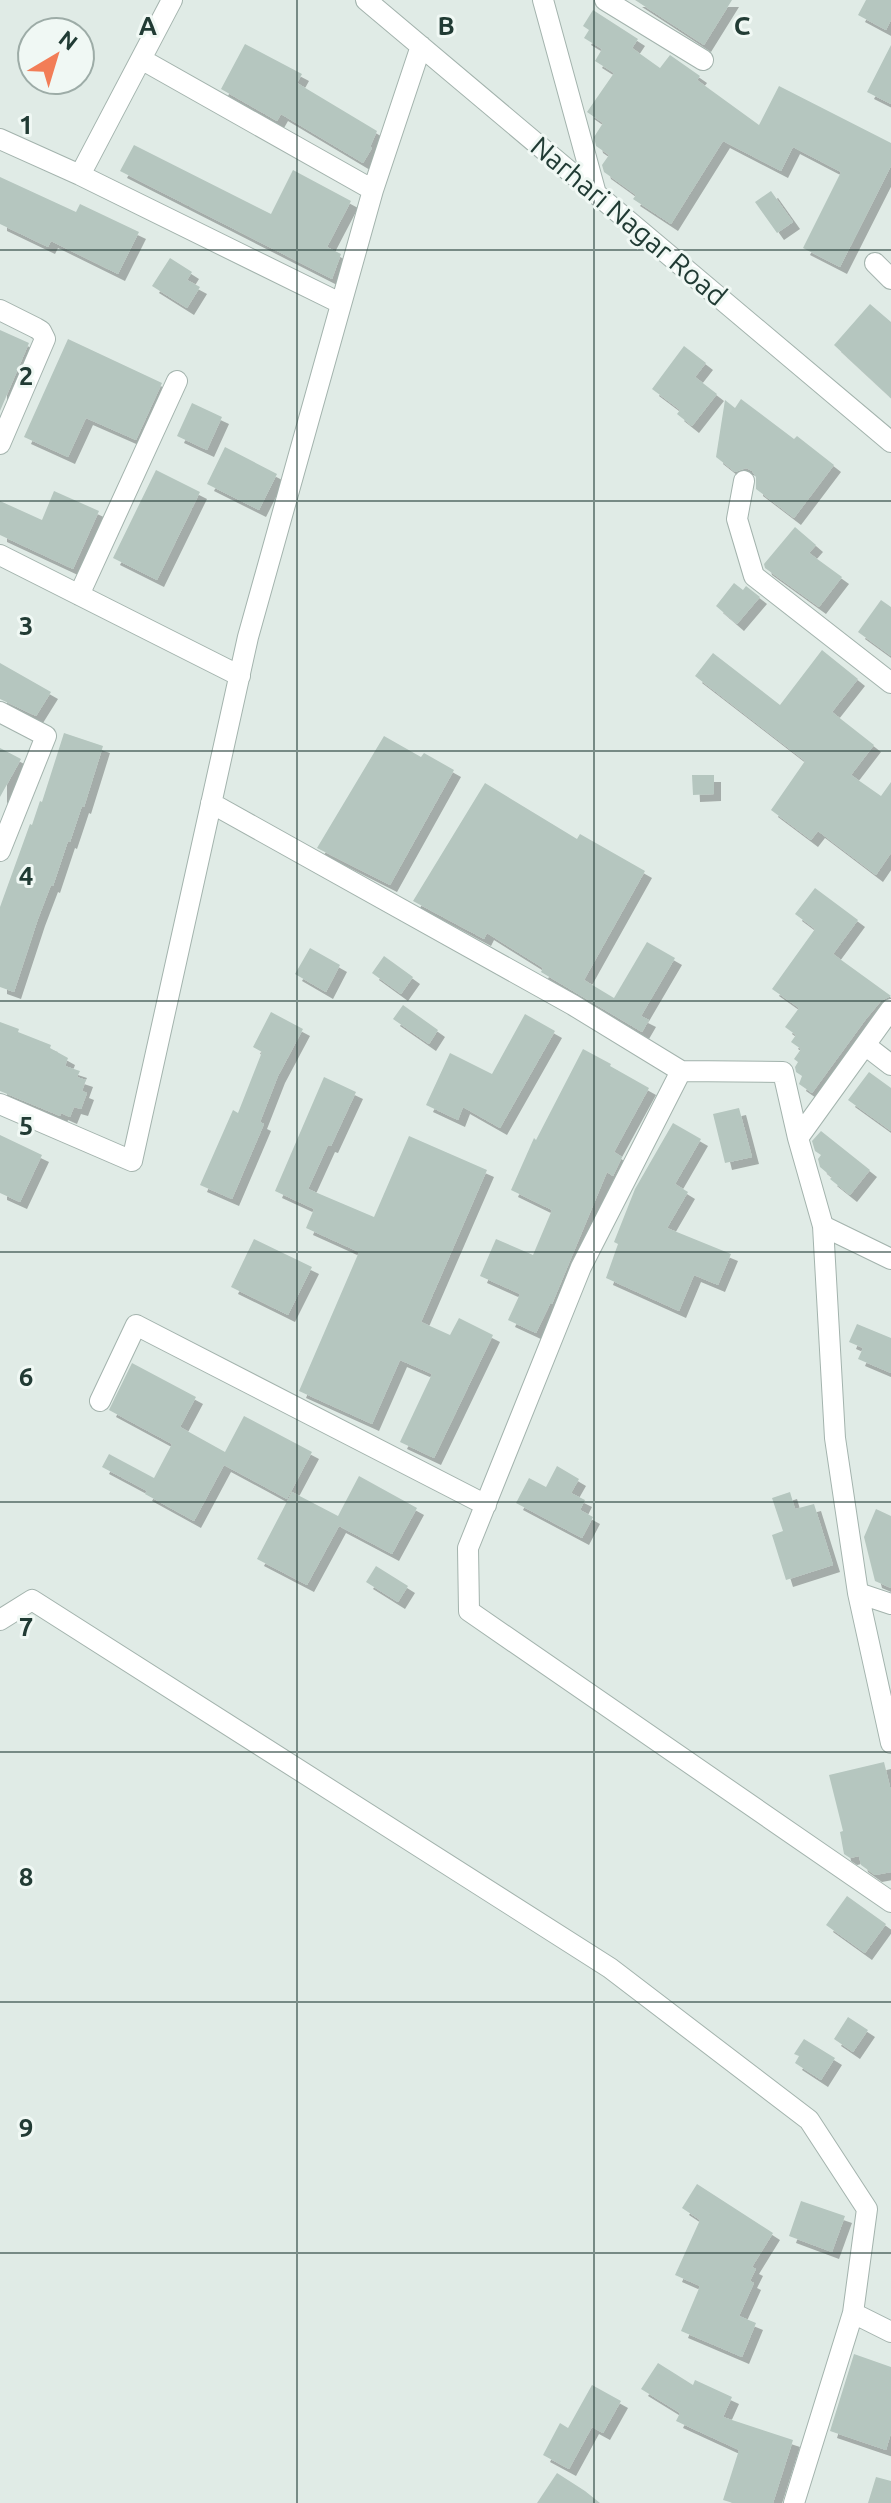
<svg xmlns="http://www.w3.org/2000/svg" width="891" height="2503" font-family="Ubuntu,sans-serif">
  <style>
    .building { fill: #b5c6bf; filter: url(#shadow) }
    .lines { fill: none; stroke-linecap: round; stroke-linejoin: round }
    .minor-casing { stroke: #a3b3ad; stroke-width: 22 }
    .minor { stroke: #fff; stroke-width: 20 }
    .grid { fill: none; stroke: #213b34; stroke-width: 2; stroke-opacity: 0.55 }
    .labels { text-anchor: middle; stroke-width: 6; stroke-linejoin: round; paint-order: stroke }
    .street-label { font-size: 28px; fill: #213b34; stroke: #f0f8f4 }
    .grid-label { font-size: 26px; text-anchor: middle; font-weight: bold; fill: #213b34; stroke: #f0f8f4; stroke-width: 6; stroke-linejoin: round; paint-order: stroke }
  </style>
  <defs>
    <filter id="shadow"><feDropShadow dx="7" dy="7" stdDeviation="0" flood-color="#0004"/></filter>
  </defs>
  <rect width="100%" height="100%" fill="#e0ebe6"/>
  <path class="building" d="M635,0H732L704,45Z
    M866,0H891V20L886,30L858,15Z
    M593,10L638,39L632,48L660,68L670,55L700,76L697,80L759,125L779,86L891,143V166L840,267L803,248L841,172L793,147L781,171L723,141L671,224L633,199L636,195L604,172L602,165L609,155L596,146L594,137L603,123L587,112L614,73L595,61L602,49L584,38L589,30L583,26Z
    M245,44L302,74L297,83L377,131L370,147L372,148L363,163L281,114L277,121L221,89Z
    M891,45V104L867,92Z
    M134,145L271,214L293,170L351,201L327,247L341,254L332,279L120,171Z
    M0,177L76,212L80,204L139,232L118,274L51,241L48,247L0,224Z
    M771,191L793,222L777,233L755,202Z
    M170,258L192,272L187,280L200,287L187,308L152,286Z
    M870,304L891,322V398L834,345Z
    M0,330L29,343L0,411Z
    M68,339L162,383L136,440L86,418L68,457L24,437Z
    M684,346L706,363L695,377L717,394L692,426L677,414L680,410L652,389Z
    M741,399L794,439L797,436L834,465L794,518L756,489V477L752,471L746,468L735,472L716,457L725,400L735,408Z
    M192,403L222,417L207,450L177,436Z
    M225,447L277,474L259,510L207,484Z
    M156,470L200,492L157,580L113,558Z
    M54,491L99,511L73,569L0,535V501L42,520Z
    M795,527L816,545L809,553L842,577L819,607L765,568L764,564Z
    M734,583L743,590L746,586L760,597L737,624L716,606Z
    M881,600L891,607V656L858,632Z
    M822,650L858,679L832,712L874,745L851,775L881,796L891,782V853L876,875L818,831L811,840L771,810L805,761L695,676L713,653L780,705Z
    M0,663L51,692L36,716L0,699Z
    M64,733L103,746L84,807L82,806L70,842L68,841L53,886L51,885L38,919L14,992L0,987V907L30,824L32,825L40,801L42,802Z
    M384,736L421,757L424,753L454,770L390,885L317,848Z
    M0,748L21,759L0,797Z
    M692,775H714V794L693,795Z
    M485,783L577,839L580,834L645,871L584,980L614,998L647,942L675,958L641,1016L649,1020L642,1032L541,972L543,968L487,933L484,939L413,901Z
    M815,888L858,920L833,954L891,996L881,1001L866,1019L812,1093L799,1084L802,1076L796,1072L795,1067L798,1062L794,1059L801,1049L791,1042L796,1035L785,1027L799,1008L772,989L815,929L795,914Z
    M310,948L340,965L326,992L295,974Z
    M384,956L413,977L401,994L372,973Z
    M403,1005L438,1030L429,1044L393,1019Z
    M271,1012L303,1029L278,1076L260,1122L264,1124L232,1199L200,1185L233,1110L238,1113L262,1052L253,1047Z
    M525,1014L555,1031L500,1128L463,1107L458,1120L426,1105L450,1053L492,1074Z
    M0,1022L19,1029L18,1032L51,1045L50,1048L68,1058L65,1066L80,1071L77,1077L86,1080L82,1091L87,1093L81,1109L74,1107L70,1117L61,1113L60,1116L0,1091Z
    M583,1049L611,1064L610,1066L649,1088L614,1152L622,1157L613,1176L607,1172L552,1304H550L536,1333L508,1320L520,1294L480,1276L496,1239L533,1255L552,1210L511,1190L534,1138L536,1140Z
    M869,1072L891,1088V1131L848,1100Z
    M324,1077L356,1092L331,1146L328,1145L308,1189L374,1217L409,1136L487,1170L421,1322L450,1335L459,1318L493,1335L434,1458L400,1442L432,1374L400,1360L372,1424L299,1391L359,1252L306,1228L314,1209L275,1191Z
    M739,1108L752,1157L725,1163L713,1114Z
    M673,1123L701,1139L675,1184L688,1192L667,1228L731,1254L718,1285L694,1275L679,1311L606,1278L618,1244L614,1242L635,1189Z
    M821,1131L870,1170L850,1195L830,1179L832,1177L820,1167L818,1159L821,1155L815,1151L812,1141Z
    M0,1135L42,1155L20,1202L0,1193Z
    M254,1239L312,1267L288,1315L231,1287Z
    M857,1324L891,1338V1373L858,1359L863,1348L849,1342Z
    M132,1363L196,1397L180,1427L225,1452L244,1416L312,1452L287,1499L224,1465L194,1521L145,1494L147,1491L102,1467L109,1454L154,1478L172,1444L109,1410Z
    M557,1466L579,1479L571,1493L585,1500L580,1510L593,1517L582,1538L516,1503L529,1478L546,1487Z
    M359,1476L417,1508L392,1554L339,1526L307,1585L257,1559L292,1492L338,1516Z
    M790,1492L795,1509L814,1504L833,1565L786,1580L772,1535L783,1531L772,1498Z
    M876,1509L891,1516V1588L875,1581L864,1537Z
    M376,1566L408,1586L398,1602L366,1582Z
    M884,1762L891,1791V1872L875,1875L861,1865L859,1856L850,1858L844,1854L840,1832L843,1831L829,1775Z
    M847,1896L886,1924L865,1953L826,1925Z
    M848,2017L868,2030L853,2052L834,2039Z
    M804,2039L835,2058L821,2080L795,2063L799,2056L794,2054Z
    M697,2184L773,2233L752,2267L756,2269L750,2281L754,2283L739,2316L756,2323L742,2357L681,2331L700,2286L675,2275L700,2220L682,2208Z
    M801,2201L845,2216L832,2252L789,2236Z
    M854,2354L891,2367V2433L886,2450L830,2431Z
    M658,2363L693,2385L695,2380L732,2397L723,2417L793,2440L773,2503H733L723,2500L739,2450L676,2421L680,2413L641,2389Z
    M592,2385L621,2401L603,2433L592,2427L569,2469L543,2455L560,2423L568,2428Z
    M557,2473L585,2491L600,2503H537Z
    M876,2477L891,2481V2503H868Z"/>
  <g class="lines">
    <defs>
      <path id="minor" d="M366,0L891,442
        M543,0L596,194
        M605,0L703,60
        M141,59L373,190
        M0,139L80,175L340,303
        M80,175L172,0
        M875,263L891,279
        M0,310L36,328L41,331L45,339L0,444
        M744,481L737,519L754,576L891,683
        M0,555L240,676
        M79,595L177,381
        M0,712L46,736L0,851
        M211,803L573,1005L681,1071L783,1072L798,1138L891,1009
        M865,1045L891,1065
        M681,1071L581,1267L468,1548L469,1611L891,1902
        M0,1104L132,1161L248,637L373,190L421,46
        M798,1138L823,1226L891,1259
        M823,1226L835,1438L858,1593
        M100,1401L136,1325L486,1505
        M891,1604L858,1593L891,1743
        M0,1620L32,1600L610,1968L809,2120L867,2209L853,2313
        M794,2503L853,2313L891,2332"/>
    </defs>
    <use href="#minor" class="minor-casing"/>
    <use href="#minor" class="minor"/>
  </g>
  <path class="grid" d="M297,0V2503M594,0V2503M0,250H891M0,501H891M0,751H891M0,1001H891M0,1252H891M0,1502H891M0,1752H891M0,2002H891M0,2253H891"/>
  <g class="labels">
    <g class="street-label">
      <text transform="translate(629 221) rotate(40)" y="10">Narhari Nagar Road</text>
    </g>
  </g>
  <g class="grid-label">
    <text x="148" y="35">A</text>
    <text x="446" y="35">B</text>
    <text x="742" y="35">C</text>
    <text x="26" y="134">1</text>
    <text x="26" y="385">2</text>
    <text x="26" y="635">3</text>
    <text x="26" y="885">4</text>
    <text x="26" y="1135">5</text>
    <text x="26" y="1386">6</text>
    <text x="26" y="1636">7</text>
    <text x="26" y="1886">8</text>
    <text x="26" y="2137">9</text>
  </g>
  <g transform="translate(56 56) rotate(38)"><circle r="38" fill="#f0f8f4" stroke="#9daca7" stroke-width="2"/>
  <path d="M0-6L14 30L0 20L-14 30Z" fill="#f27d57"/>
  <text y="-12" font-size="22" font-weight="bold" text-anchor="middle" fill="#213b34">N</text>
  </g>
</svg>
